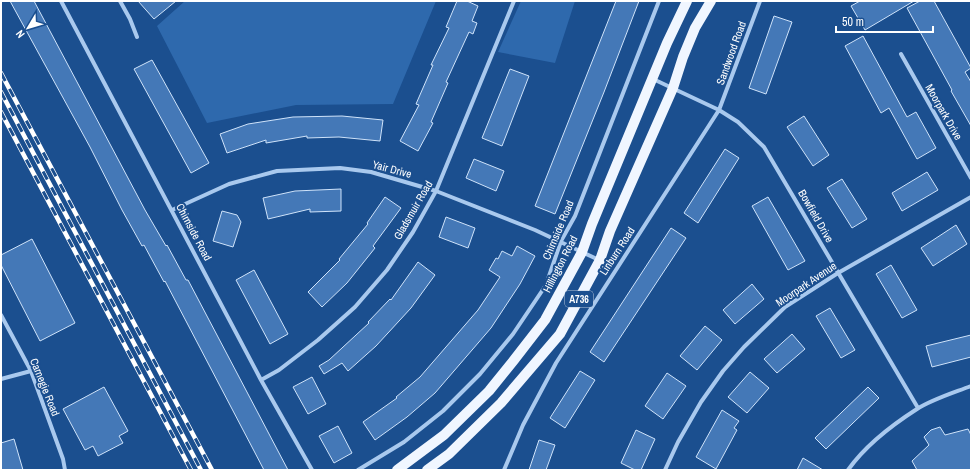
<svg xmlns="http://www.w3.org/2000/svg" width="972" height="471" font-family="'Archivo Narrow',sans-serif">
  <style>
    .green { fill: #2e69ad }
    .building { fill: #4478b7; stroke: #cfe3fa }
    .lines { fill: none; stroke-linecap: round; stroke-linejoin: round }
    .minor { stroke: #a9c9ee; stroke-width: 4 }
    .primary { stroke: #f0f6ff; stroke-width: 10 }
    .rail-casing { stroke: #fff; stroke-width: 4.5 }
    .rail { stroke: #1b4f8f; stroke-width: 3; stroke-dasharray: 9; stroke-linecap: butt }
    .labels { text-anchor: middle; stroke-width: 4; stroke-linejoin: round; paint-order: stroke }
    .shield { fill: #1b4f8f; stroke: #bbcadd; stroke-width: 1 }
    .shield-label { font-size: 10px; font-weight: bold; fill: #fff }
    .street-label { font-size: 11px; fill: #fff; stroke: #1b4f8f }
  </style>
  <rect width="100%" height="100%" fill="#1b4f8f"/>
  <path class="green" d="M185,1H436L393,104L296,105L207,123L157,26Z
    M521,1H575L555,63L498,52Z"/>
  <path class="building" d="M10,1H34L145,210L166,246L167,245L186,280H188L288,470H264L165,281L164,282L144,245L142,246L122,210L90,147Z
    M138,1H176L154,19Z
    M457,1H467L478,6L472,21L477,23L473,34L469,32L446,82L448,83L431,122L433,123L418,151L400,141L419,105L416,104L433,65H431L449,28L446,27Z
    M616,1H639L604,92L555,214L535,206Z
    M860,1H914L865,30L851,6Z
    M920,1H934L971,68L965,72L971,82V126L951,91L952,90L907,8Z
    M774,16L792,22L766,94L749,88Z
    M863,36L907,117L916,112L936,148L917,159L889,108L881,113L845,46Z
    M152,60L209,163L191,173L134,69Z
    M510,69L529,76L502,146L482,138Z
    M342,116L383,120L380,141L339,137L307,138V136L266,143V140L227,153L220,134L248,124L293,117Z
    M804,116L829,155L813,166L787,127Z
    M725,149L739,158L698,223L684,213Z
    M474,159L504,171L496,191L466,178Z
    M927,172L938,190L902,211L892,193Z
    M842,179L867,219L852,228L827,188Z
    M341,189V211L310,212V209L268,219L263,198L295,191Z
    M385,197L401,208L373,246L375,248L347,283L322,307L308,292L340,260L339,259L368,224L367,223Z
    M768,197L805,261L788,270L752,206Z
    M222,211L237,215L241,222L233,247L213,241Z
    M446,217L475,228L468,248L439,237Z
    M956,225L967,244L933,266L921,248Z
    M671,228L686,238L604,362L590,352Z
    M32,239L75,323L40,341L1,265V255Z
    M517,246L535,256L520,284L491,328L435,393L407,417L375,440L363,422L397,398L396,397L420,377L452,340L478,310L500,277L489,270L496,258L498,259L502,251L512,256Z
    M418,262L435,275L411,308L376,346L348,371L342,363L324,374L319,366L329,360L369,323L368,322L390,299L391,300Z
    M891,265L917,310L902,318L876,274Z
    M254,270L288,334L270,344L236,280Z
    M752,284L764,299L735,324L723,310Z
    M830,308L855,350L841,358L816,316Z
    M705,326L722,340L697,370L680,356Z
    M792,334L805,349L777,373L764,359Z
    M971,335V357L932,367L926,346Z
    M580,371L595,380L565,428L550,418Z
    M750,372L769,388L747,413L728,397Z
    M667,373L686,386L663,419L645,406Z
    M312,377L326,404L308,414L293,387Z
    M104,387L128,431L119,436L123,443L98,456L93,446L85,450L63,409Z
    M868,387L879,398L826,449L815,438Z
    M722,410L739,421L734,428L737,430L716,469L696,457Z
    M338,426L352,453L334,463L319,436Z
    M940,427L945,435L968,429L971,435V470H917L912,461L929,445L924,437L931,430Z
    M636,430L655,439L641,470H635L621,463Z
    M14,439L23,470H1V443Z
    M539,440L555,445L546,470H529Z
    M803,458L823,470H797Z"/>
  <g class="lines">
    <path class="minor" d="M61,1L261,380L312,470
      M120,1L130,19L137,37
      M901,54L971,178
      M653,79L719,110L738,122L764,147L918,408
      M172,210L229,184L277,171L340,168L371,172L436,191L535,230L599,260
      M1,315L31,371L63,459L65,470
      M1,379L31,371
      M261,380L279,370L318,340L355,307L387,270L413,232L436,191L514,1
      M358,470L404,442L443,411L480,374L513,334L546,285L561,241L575,216L659,1
      M504,470L523,425L556,363L719,110L760,1
      M665,470L678,442L701,402L723,371L744,347L785,307L838,273L971,197
      M848,470C865,446 892,425 917,409C933,399 953,393 971,386"/>
    <path class="primary" d="M397,470L444,435L489,391L514,360L545,320L582,252L592,224L667,43L687,1
      M427,470L449,454L501,403L560,334L600,260L610,231L673,88L683,57L695,28L711,1"/>
    <defs>
      <path id="rail" d="M1,73L212,470
        M1,92L201,470
        M1,112L191,470"/>
    </defs>
    <use href="#rail" class="rail-casing"/>
    <use href="#rail" class="rail"/>
  </g>
  <g class="labels">
    <rect class="shield" x="565" y="291" width="28" height="16" rx="3"/>
    <g class="shield-label">
      <text x="579" y="303">A736</text>
    </g>
    <g class="street-label">
      <text transform="translate(731 53) rotate(-70)" y="4">Sandwood Road</text>
      <text transform="translate(944 112) rotate(60)" y="4">Moorpark Drive</text>
      <text transform="translate(392 169) rotate(15)" y="4">Yair Drive</text>
      <text transform="translate(413 210) rotate(-60)" y="4">Gladsmuir Road</text>
      <text transform="translate(816 216) rotate(60)" y="4">Bowfield Drive</text>
      <text transform="translate(558 230) rotate(-67)" y="4">Chirnside Road</text>
      <text transform="translate(194 232) rotate(62)" y="4">Chirnside Road</text>
      <text transform="translate(617 251) rotate(-57)" y="4">Linburn Road</text>
      <text transform="translate(560 264) rotate(-63)" y="4">Hillington Road</text>
      <text transform="translate(806 284) rotate(-34)" y="4">Moorpark Avenue</text>
      <text transform="translate(45 387) rotate(68)" y="4">Carnegie Road</text>
    </g>
  </g>
  <rect width="972" height="471" fill="none" stroke="#ffffff" stroke-width="4"/>
  <g transform="translate(28 28) rotate(232)" stroke="#1b4f8f" stroke-width="3" paint-order="stroke">
  <path d="M0-3L7 15L0 10L-7 15Z" fill="#ffffff"/>
  <text y="-6" font-size="11" font-weight="bold" text-anchor="middle" fill="#ffffff">N</text>
  </g>
  <path d="M836 26v6h97v-6" fill="none" stroke="#ffffff" stroke-width="2"/>
  <text x="842" y="26" font-size="12" fill="#ffffff" stroke="#1b4f8f" stroke-width="3" paint-order="stroke">50 m</text>
</svg>
